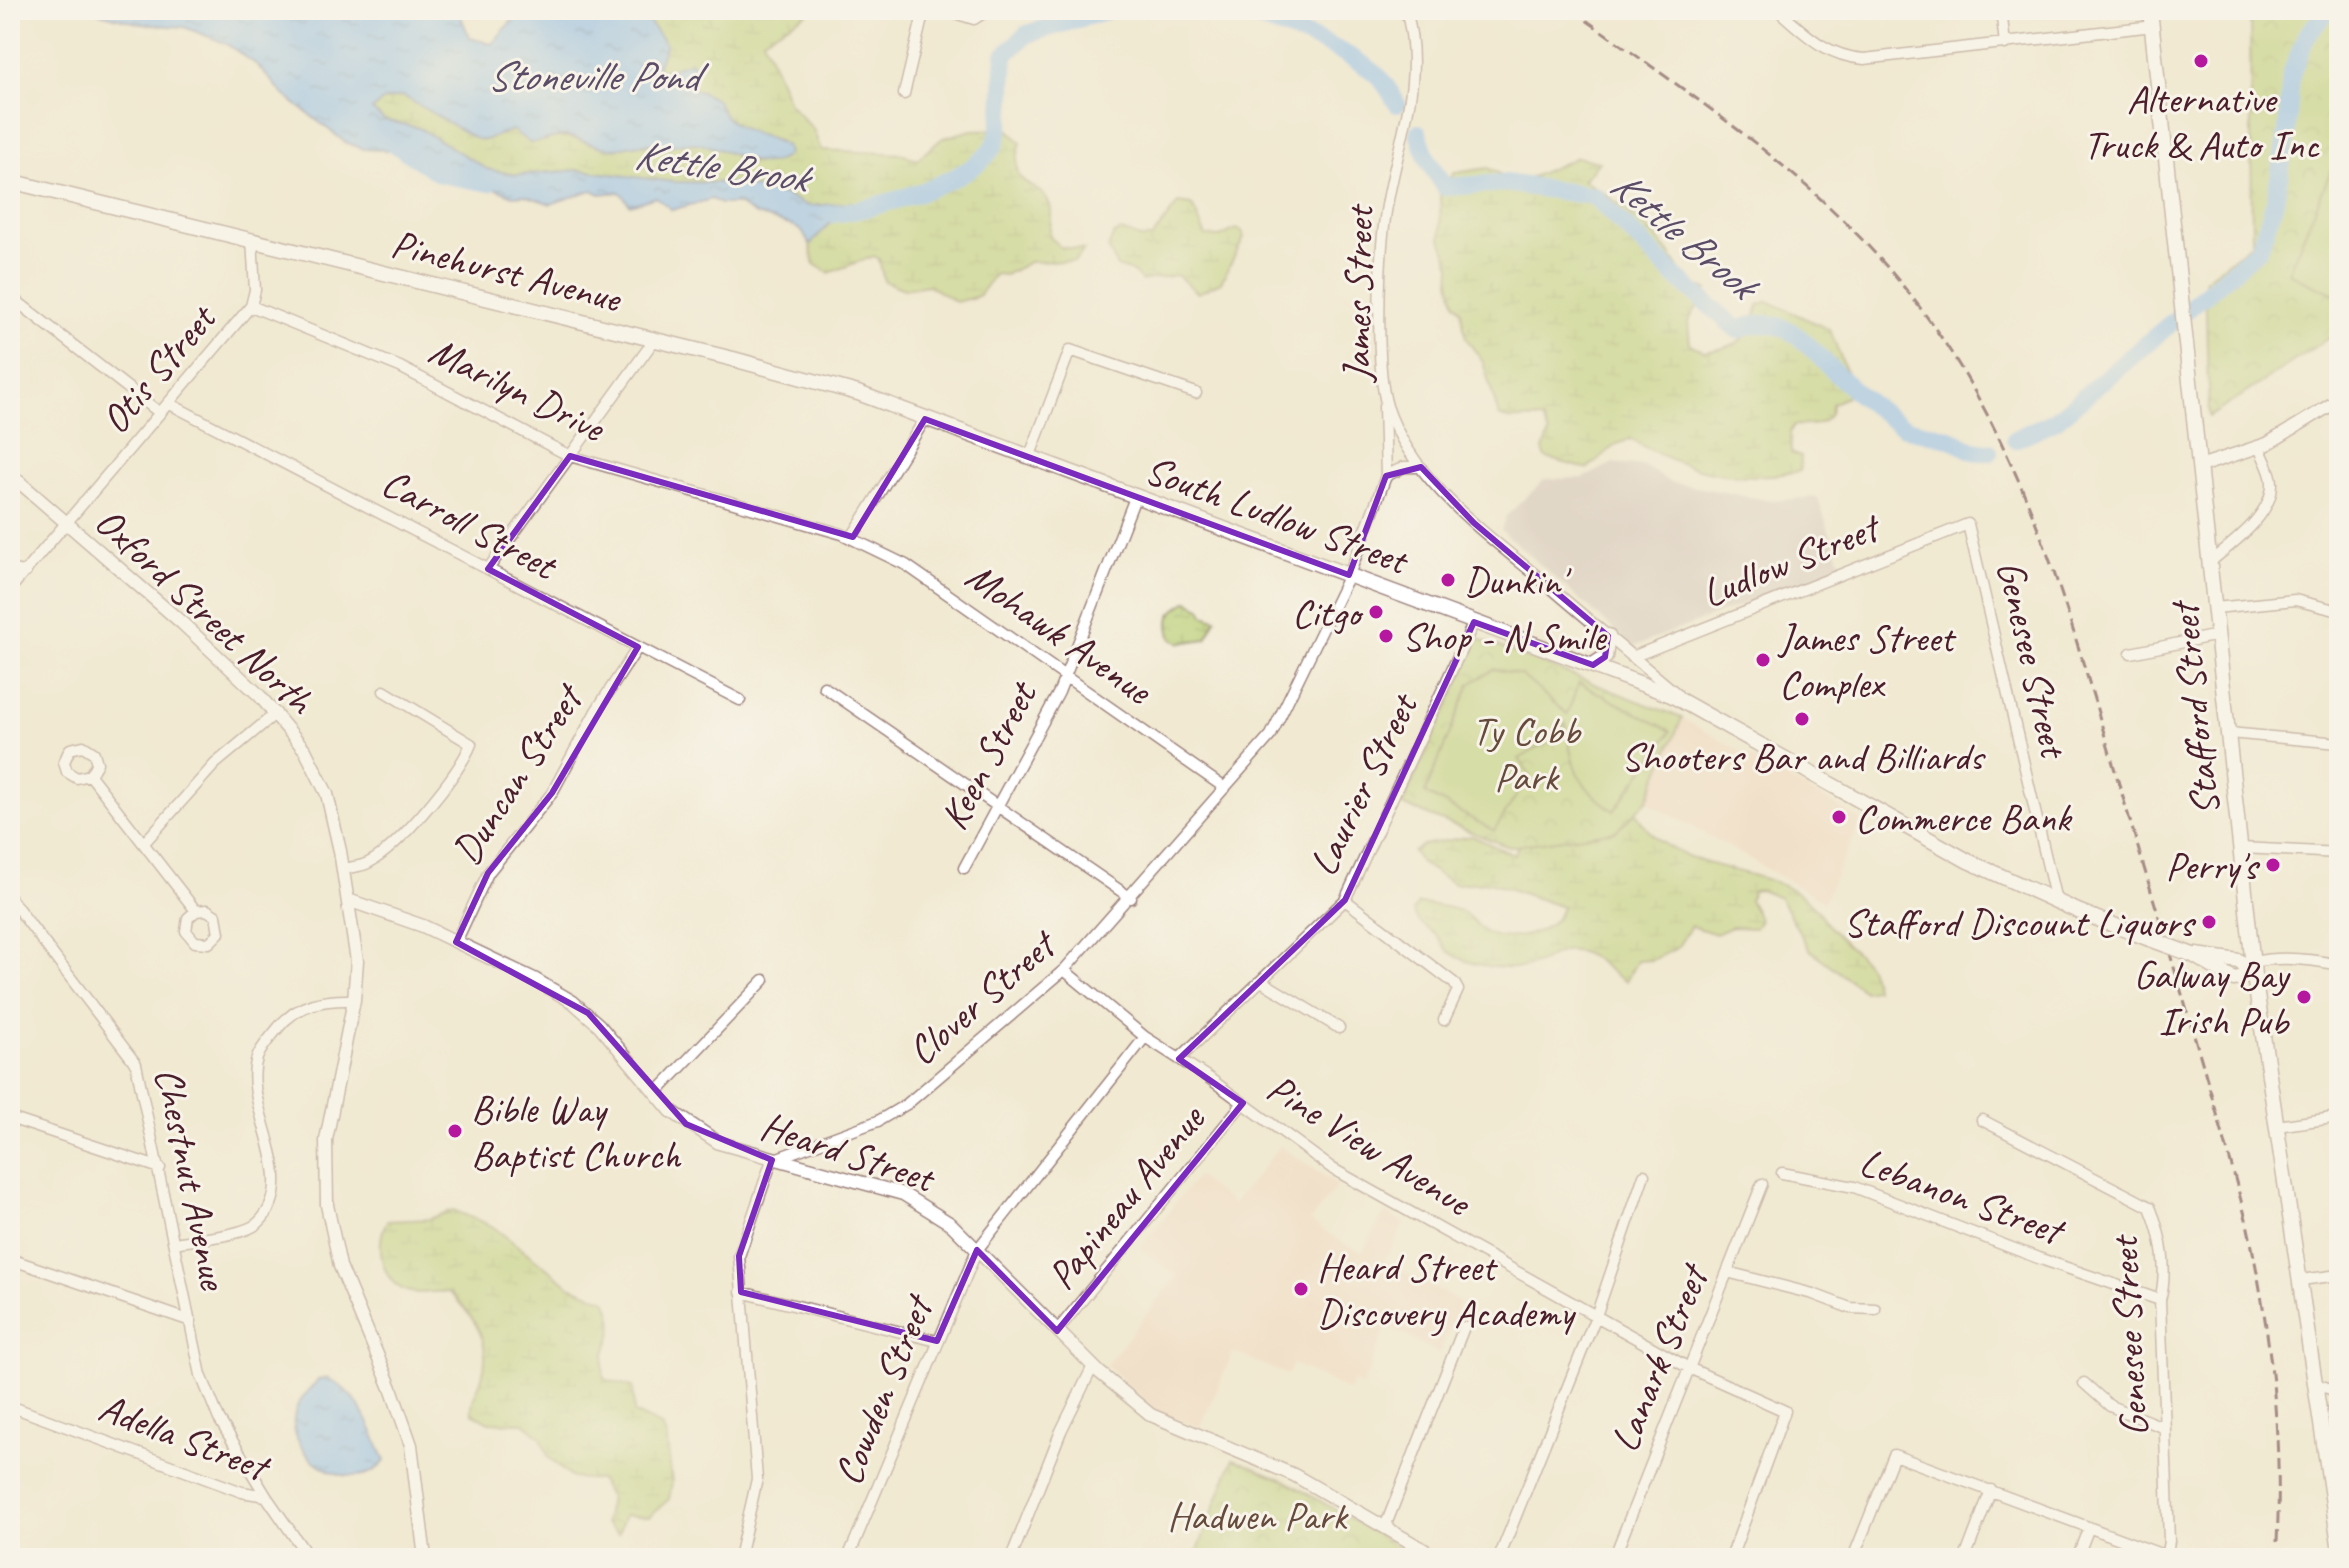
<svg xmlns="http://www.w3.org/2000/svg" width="2349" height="1568" font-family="Caveat,sans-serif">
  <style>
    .built { fill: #f2d4be }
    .industrial { fill: #cfc0ba }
    .wetland { fill: url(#wetland-marsh); stroke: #81764e; stroke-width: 2 }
    .park { fill: url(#park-crowns); stroke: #81764e; stroke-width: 2 }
    .pitch { fill: #b8ce72; stroke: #81764e; stroke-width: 2 }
    .water { fill: url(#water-ripples); stroke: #666c8e; stroke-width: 2 }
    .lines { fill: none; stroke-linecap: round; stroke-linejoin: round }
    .river { stroke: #83b9f2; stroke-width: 18 }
    .minor-casing { stroke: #9e847e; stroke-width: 13 }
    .tertiary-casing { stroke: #9e847e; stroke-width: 15 }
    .secondary-casing { stroke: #9e847e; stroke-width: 17 }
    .minor { stroke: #fff; stroke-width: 10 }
    .tertiary { stroke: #fff; stroke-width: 12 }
    .secondary { stroke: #fff; stroke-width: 14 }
    .rail { stroke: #4a1f2b; stroke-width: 3; stroke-dasharray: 12 6; stroke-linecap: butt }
    .secondary-bridge-casing { stroke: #9e847e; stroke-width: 17; stroke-linecap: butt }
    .secondary-bridge { stroke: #fff; stroke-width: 14 }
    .marked { fill: none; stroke: #7b2cbf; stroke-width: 6; stroke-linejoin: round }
    .poi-dot { fill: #b5179e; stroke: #f7f3e8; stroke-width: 3 }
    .labels { text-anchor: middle; stroke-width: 6; stroke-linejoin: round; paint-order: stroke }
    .poi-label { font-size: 40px; fill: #4a1f2b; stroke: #f7f3e8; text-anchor: start }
    .street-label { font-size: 40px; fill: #4a1f2b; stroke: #f7f3e8 }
    .park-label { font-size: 40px; fill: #664b3d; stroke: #f7f3e8 }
    .water-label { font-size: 42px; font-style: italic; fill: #5b4d67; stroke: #f7f3e8 }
  </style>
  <defs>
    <pattern id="wetland-marsh" width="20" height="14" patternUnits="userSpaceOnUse" patternTransform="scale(2)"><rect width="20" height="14" fill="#b8ce72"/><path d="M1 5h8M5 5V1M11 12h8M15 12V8" fill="none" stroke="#a0b063"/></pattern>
    <pattern id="park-crowns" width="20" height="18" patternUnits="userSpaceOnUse" patternTransform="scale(2)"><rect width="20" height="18" fill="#b8ce72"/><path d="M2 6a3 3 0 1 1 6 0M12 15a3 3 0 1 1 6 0" fill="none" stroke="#a0b063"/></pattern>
    <pattern id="water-ripples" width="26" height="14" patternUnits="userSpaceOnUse" patternTransform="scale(2)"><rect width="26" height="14" fill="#83b9f2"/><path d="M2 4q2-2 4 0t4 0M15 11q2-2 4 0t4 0" fill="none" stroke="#6d96c4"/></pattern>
  </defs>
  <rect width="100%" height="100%" fill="#f7f3e8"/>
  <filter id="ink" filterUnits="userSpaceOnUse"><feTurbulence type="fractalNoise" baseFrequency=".0125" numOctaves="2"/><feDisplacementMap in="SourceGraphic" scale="16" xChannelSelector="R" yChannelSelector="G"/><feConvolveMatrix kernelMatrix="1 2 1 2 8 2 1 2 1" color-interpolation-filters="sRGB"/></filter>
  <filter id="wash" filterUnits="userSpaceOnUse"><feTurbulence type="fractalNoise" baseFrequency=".006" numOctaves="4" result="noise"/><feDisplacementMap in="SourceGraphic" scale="32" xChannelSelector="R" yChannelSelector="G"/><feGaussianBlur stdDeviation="1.8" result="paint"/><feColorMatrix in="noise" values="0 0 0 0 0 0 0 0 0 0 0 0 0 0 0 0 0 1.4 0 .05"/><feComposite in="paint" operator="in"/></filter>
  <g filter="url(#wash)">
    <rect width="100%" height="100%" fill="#f1e9d1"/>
    <path class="built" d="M1682,718L1861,820L1824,901L1647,801Z
      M1280,1146L1338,1185L1310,1221L1344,1244L1363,1251L1385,1212L1405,1223L1384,1261L1460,1302L1439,1354L1387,1325L1362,1386L1353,1382L1349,1391L1293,1364L1287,1375L1233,1352L1200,1428L1157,1412L1106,1365L1177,1276L1140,1248L1197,1176L1233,1204Z"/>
    <path class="industrial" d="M1613,463L1644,466L1669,482L1771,501L1817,497L1842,566L1633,647L1501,530L1506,516L1545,479L1583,478Z"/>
    <path class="wetland" d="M663,10L685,16L683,10H813L763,39L789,103L813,129L821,150L904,154L916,160L943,138L972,130L1008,129L1021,143C1005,192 1037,176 1050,205C1053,214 1049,227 1050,237L1060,247L1084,250L1075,261L1029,262L1005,275L995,274L978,296L956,302L928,285L904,289L884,281L879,259L874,256L829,273L814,264L810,245L830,223L855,212L808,206L784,195L733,183L674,182L579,170L516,175L487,169L419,128L384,120L372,110L384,100L403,96L485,140L512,130L544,141C570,130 584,145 609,148C621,149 629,140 641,145L706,142L751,163L778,141C753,137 724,125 717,100L692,88L690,62L661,72L657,67L666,45L649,22L648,13Z
      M1577,157L1599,162L1583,180C1623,204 1665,236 1685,280L1707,290L1688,322L1690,344L1705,352C1741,345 1748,341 1759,305L1768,301L1830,330L1850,381V395L1832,404C1831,426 1811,426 1794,425L1790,432L1791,453L1801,457L1800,471C1733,484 1686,471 1630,439L1615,445L1587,469L1546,458L1543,450L1549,434L1543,420C1528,416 1512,423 1499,416L1483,362L1466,338L1461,310L1455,302L1450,281L1451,266L1441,239L1440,194L1454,173L1488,168L1518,183Z
      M1178,203L1192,205L1206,236L1220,237L1236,229L1242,231L1244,238L1221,282L1198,293L1177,275L1141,281L1135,273L1117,267L1108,248L1114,234L1122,231L1140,238H1152Z
      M1188,601L1201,608L1204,615L1216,619L1206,639L1181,643L1172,639C1165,616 1169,613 1188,601Z
      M1633,806C1660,871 1743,862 1796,892C1817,904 1822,921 1838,936C1857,956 1872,960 1875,989L1864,991L1809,949L1780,898L1760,890L1753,891L1749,900L1760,920L1755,928L1732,927L1716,934L1691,926L1677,948L1652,960L1637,961L1626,981C1611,978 1601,955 1574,951C1557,948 1548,961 1533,965C1508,972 1470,967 1449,952C1444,948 1443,942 1438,937C1429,928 1417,925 1413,911L1418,904C1432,905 1448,906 1462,912C1472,917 1477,927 1485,932C1507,945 1555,934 1562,907L1490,882L1454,884L1422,864L1413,852L1423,845L1472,836L1514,855L1518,846Z
      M453,1210L492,1226L570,1286L606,1300C625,1339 598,1341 604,1379L633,1387L634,1413L661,1426L666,1435L672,1482L669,1499L649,1517L625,1515L618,1534L605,1523L610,1498L600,1480L572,1478L548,1457L541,1437L524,1423L489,1422L472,1413C471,1396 478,1392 482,1377C493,1342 474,1317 450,1293C437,1289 424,1295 411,1292C381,1287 374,1243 387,1221L429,1219Z"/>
    <path class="park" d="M2250,10H2339V331L2209,417L2205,279L2252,243Z
      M1479,639L1682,718L1647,801L1616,831L1509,847L1402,805Z
      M1233,1459L1286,1481L1417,1558H1195Z"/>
    <path class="pitch" d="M2332,168L2339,171V296L2288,273Z
      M1494,669L1521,675L1567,714L1579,683L1671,731L1614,811C1575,784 1572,767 1566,723L1549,741L1519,759L1530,774L1494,831L1425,793L1470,684Z"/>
    <path class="water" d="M89,10H458L470,38L492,44L515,17V10H661L648,14L649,22L666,45L657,66L661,72L690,62L695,65L692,88L717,100C726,133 761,131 786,146L788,154C756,186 712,124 664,149C646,137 629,149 610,148C596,148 582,138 567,136C555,135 543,142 530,143L512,130L485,140L476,139L403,96L384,100L372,110L384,120L419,128L487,169L516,175L579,170L674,182L733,183L784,195L808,206L858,202L855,212L830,223L810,245L802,231L793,226L756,215L737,204H720L712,199L672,210L656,197L630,205L620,192L600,194L592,190L551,204L524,195L513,196L404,151L363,149L345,142L284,95L257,65L225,43L184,27L140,24Z
      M327,1378C361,1394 371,1428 385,1461C352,1502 275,1451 298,1405C303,1396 311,1388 318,1380Z"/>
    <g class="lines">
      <path class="river" d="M1224,10C1270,20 1338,44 1375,73C1384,81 1391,93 1397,104
        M1418,133L1428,161L1445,187L1505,183L1594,196L1675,276L1738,330C1789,308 1810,351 1844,381C1860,396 1879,411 1897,423C1914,434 1933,432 1950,439C1969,446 1966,453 1989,452
        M386,138L440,174L489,183
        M831,214C870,211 981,180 996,142C1005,117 1002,81 1005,55L1027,34L1109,10
        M2015,439L2056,420L2259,249L2275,201L2287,131L2291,74L2307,35L2328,10"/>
    </g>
  </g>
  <g filter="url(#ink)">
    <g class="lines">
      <defs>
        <path id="minor" d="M945,10L974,19L988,10
          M1406,10C1427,85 1395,145 1385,218C1379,260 1375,367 1387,406C1412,481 1484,532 1543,581C1587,619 1632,656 1677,694
          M1778,10C1805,34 1826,56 1864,59L2153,26
          M2001,10L2005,44
          M904,94L924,10
          M10,296L160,413
          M251,306L400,367L570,456L842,534L906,565L1225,788
          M168,403L740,700
          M1384,406L1386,476
          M1029,458L1070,350L1196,393
          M852,537L925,419
          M2210,562C2232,543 2273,515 2272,483C2272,471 2263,458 2259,447
          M488,569L655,339
          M10,570L26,572
          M10,589L251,306L255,290L252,239
          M2215,608L2295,600L2339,611
          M2131,653L2218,635
          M1632,657L1968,524L2056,901
          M824,687L1131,898
          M2229,733L2339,743
          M90,775L97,763L94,753L83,746L70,749L64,762L67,772L77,778L90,775L196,911L207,910L216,916L219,933L209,943L195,942L186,931L188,918L196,911
          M144,843L215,764L276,713
          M2241,848L2339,853
          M964,868L1059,692L1136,495
          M343,869C351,867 360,867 368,863C398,848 458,776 471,744L384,691
          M10,898L136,1064L201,1375L219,1419L266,1496
          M1345,900L1454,983L1458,990L1444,1020
          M456,942L488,873L552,793L596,711L638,647
          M2253,962C2281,956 2311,959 2339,965
          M1064,970L1145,1037L1209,1078L1333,1169L1689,1368L1785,1411L1731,1558
          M1261,981L1339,1028
          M1179,1059L1345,900L1474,622
          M656,1093L764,980
          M10,1118L160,1168
          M1982,1120L2150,1207C2162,1236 2168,1270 2160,1300L2169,1541L2166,1558
          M2277,1126L2339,1117
          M1782,1173L1854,1187L2038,1258L2160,1300
          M175,1243C194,1239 244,1236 258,1223C304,1180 241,1106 257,1058C261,1047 271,1037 278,1028C298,1003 324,999 354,1000
          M10,1259L191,1321
          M1727,1272L1813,1294L1850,1308L1875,1309
          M2301,1280L2339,1275
          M741,1292L937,1341
          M1057,1331L1243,1103
          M2084,1383L2110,1406L2165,1428
          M2316,1384L2339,1392
          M10,1406L242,1492L266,1496L309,1558
          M1385,1527L1464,1327
          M739,1558L757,1479L739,1256L772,1160L878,1121L907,1104L1064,970L1271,735L1349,575L1386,476L1404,467H1421
          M848,1558L977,1250L1145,1037
          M1011,1558L1061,1431L1093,1366
          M1499,1558L1596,1316L1644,1175
          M1614,1558L1762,1184
          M1853,1558L1894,1455L2166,1556
          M1965,1558L1991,1490
          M2077,1558L2089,1527"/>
        <path id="tertiary" d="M2200,466L2267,444L2339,400
          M10,474L182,623L259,695L305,750L327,794L340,851L357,961L354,1000L326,1140L327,1205L340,1266L391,1388L411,1445L425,1558
          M348,900L423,926L534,979L573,1002L599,1025L671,1111L719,1143L903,1194L951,1224L1099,1372L1151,1415L1294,1475L1438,1558"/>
        <path id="secondary" d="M2150,10L2254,975L2339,1544
          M10,181L733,359L858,393L1671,695L1968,861L2080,912L2147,938
          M1593,665L1605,657L1608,636
          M2193,955L2234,979L2254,975
          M2196,955L2239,961L2254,975"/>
      </defs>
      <use href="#minor" class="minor-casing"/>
      <use href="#tertiary" class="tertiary-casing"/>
      <use href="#secondary" class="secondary-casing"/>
      <use href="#minor" class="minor"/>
      <use href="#tertiary" class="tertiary"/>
      <use href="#secondary" class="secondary"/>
      <path class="rail" d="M1572,10C1685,91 1803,167 1893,274C2025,429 2068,615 2125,804C2166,942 2209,1080 2246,1219C2271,1330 2284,1444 2276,1558"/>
      <defs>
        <path id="secondary-bridge" d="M2147,938L2193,955"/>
      </defs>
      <use href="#secondary-bridge" class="secondary-bridge-casing"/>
      <use href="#secondary-bridge" class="secondary-bridge"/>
    </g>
  </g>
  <path d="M0 0H2349V1568H0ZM925,419L1349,575L1386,476L1421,467L1474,523L1608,636L1605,657L1593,665L1474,622L1345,900L1179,1059L1243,1103L1057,1331L977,1250L937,1341L741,1292L739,1256L772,1160L686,1124L588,1013L456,942L488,873L552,793L638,647L488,569L570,456L853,537Z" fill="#f1e9d1" fill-opacity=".55" fill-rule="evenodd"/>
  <path class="marked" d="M925,419L1349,575L1386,476L1421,467L1474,523L1608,636L1605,657L1593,665L1474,622L1345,900L1179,1059L1243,1103L1057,1331L977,1250L937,1341L741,1292L739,1256L772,1160L686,1124L588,1013L456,942L488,873L552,793L638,647L488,569L570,456L853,537Z"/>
  <g class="poi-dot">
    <circle cx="2201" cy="61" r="8"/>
    <circle cx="1448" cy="580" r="8"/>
    <circle cx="1376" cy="612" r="8"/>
    <circle cx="1386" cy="636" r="8"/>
    <circle cx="1763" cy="660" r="8"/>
    <circle cx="1802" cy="719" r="8"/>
    <circle cx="1839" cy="817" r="8"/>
    <circle cx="2273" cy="865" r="8"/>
    <circle cx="2209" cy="922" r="8"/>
    <circle cx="2304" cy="997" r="8"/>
    <circle cx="455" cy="1131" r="8"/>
    <circle cx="1301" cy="1289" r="8"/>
  </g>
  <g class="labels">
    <g class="poi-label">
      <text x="2201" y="112" text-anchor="middle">Alternative<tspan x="2201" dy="46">Truck &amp; Auto Inc</tspan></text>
      <text x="1464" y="594">Dunkin'</text>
      <text x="1360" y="626" text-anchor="end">Citgo</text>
      <text x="1402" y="650">Shop - N Smile</text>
      <text x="1779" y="651">James Street<tspan x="1779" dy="46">Complex</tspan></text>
      <text x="1802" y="770" text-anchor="middle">Shooters Bar and Billiards</text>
      <text x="1855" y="831">Commerce Bank</text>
      <text x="2257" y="879" text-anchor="end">Perry's</text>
      <text x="2193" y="936" text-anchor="end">Stafford Discount Liquors</text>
      <text x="2288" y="988" text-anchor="end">Galway Bay<tspan x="2288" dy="46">Irish Pub</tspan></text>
      <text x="471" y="1122">Bible Way<tspan x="471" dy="46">Baptist Church</tspan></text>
      <text x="1317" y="1280">Heard Street<tspan x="1317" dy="46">Discovery Academy</tspan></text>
    </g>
    <g class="street-label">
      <text transform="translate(506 270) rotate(14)" y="14">Pinehurst Avenue</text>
      <text transform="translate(1357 294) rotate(-89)" y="14">James Street</text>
      <text transform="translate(157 369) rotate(-50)" y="14">Otis Street</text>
      <text transform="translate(517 388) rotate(26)" y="14">Marilyn Drive</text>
      <text transform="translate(1276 514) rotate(20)" y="14">South Ludlow Street</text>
      <text transform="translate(469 523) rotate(28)" y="14">Carroll Street</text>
      <text transform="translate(1789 560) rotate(-22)" y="14">Ludlow Street</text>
      <text transform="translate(205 610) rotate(43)" y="14">Oxford Street North</text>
      <text transform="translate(1059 632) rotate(35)" y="14">Mohawk Avenue</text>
      <text transform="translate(2033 658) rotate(77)" y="14">Genesee Street</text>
      <text transform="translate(2194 710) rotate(-96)" y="14">Stafford Street</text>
      <text transform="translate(987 756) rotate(-62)" y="14">Keen Street</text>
      <text transform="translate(516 775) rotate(-57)" y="14">Duncan Street</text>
      <text transform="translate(1362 785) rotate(-64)" y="14">Laurier Street</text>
      <text transform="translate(980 998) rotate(-41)" y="14">Clover Street</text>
      <text transform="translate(1369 1144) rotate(32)" y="14">Pine View Avenue</text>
      <text transform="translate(847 1151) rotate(18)" y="14">Heard Street</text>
      <text transform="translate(192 1178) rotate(78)" y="14">Chestnut Avenue</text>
      <text transform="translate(1961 1195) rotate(20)" y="14">Lebanon Street</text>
      <text transform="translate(1125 1197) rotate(-51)" y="14">Papineau Avenue</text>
      <text transform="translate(2128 1337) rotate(-93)" y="14">Genesee Street</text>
      <text transform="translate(1658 1359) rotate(-68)" y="14">Lanark Street</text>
      <text transform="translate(882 1391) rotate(-68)" y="14">Cowden Street</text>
      <text transform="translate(183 1436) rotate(21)" y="14">Adella Street</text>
    </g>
    <g class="park-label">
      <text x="1526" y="744">Ty Cobb<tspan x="1526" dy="46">Park</tspan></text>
      <text x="1257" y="1529">Hadwen Park</text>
    </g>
    <g class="water-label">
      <text x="592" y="90">Stoneville Pond</text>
      <text transform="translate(721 165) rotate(8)" y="15">Kettle Brook</text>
      <text transform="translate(1684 233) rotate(40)" y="15">Kettle Brook</text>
    </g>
  </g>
  <rect width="2349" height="1568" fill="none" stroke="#f7f3e8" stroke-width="40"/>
</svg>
